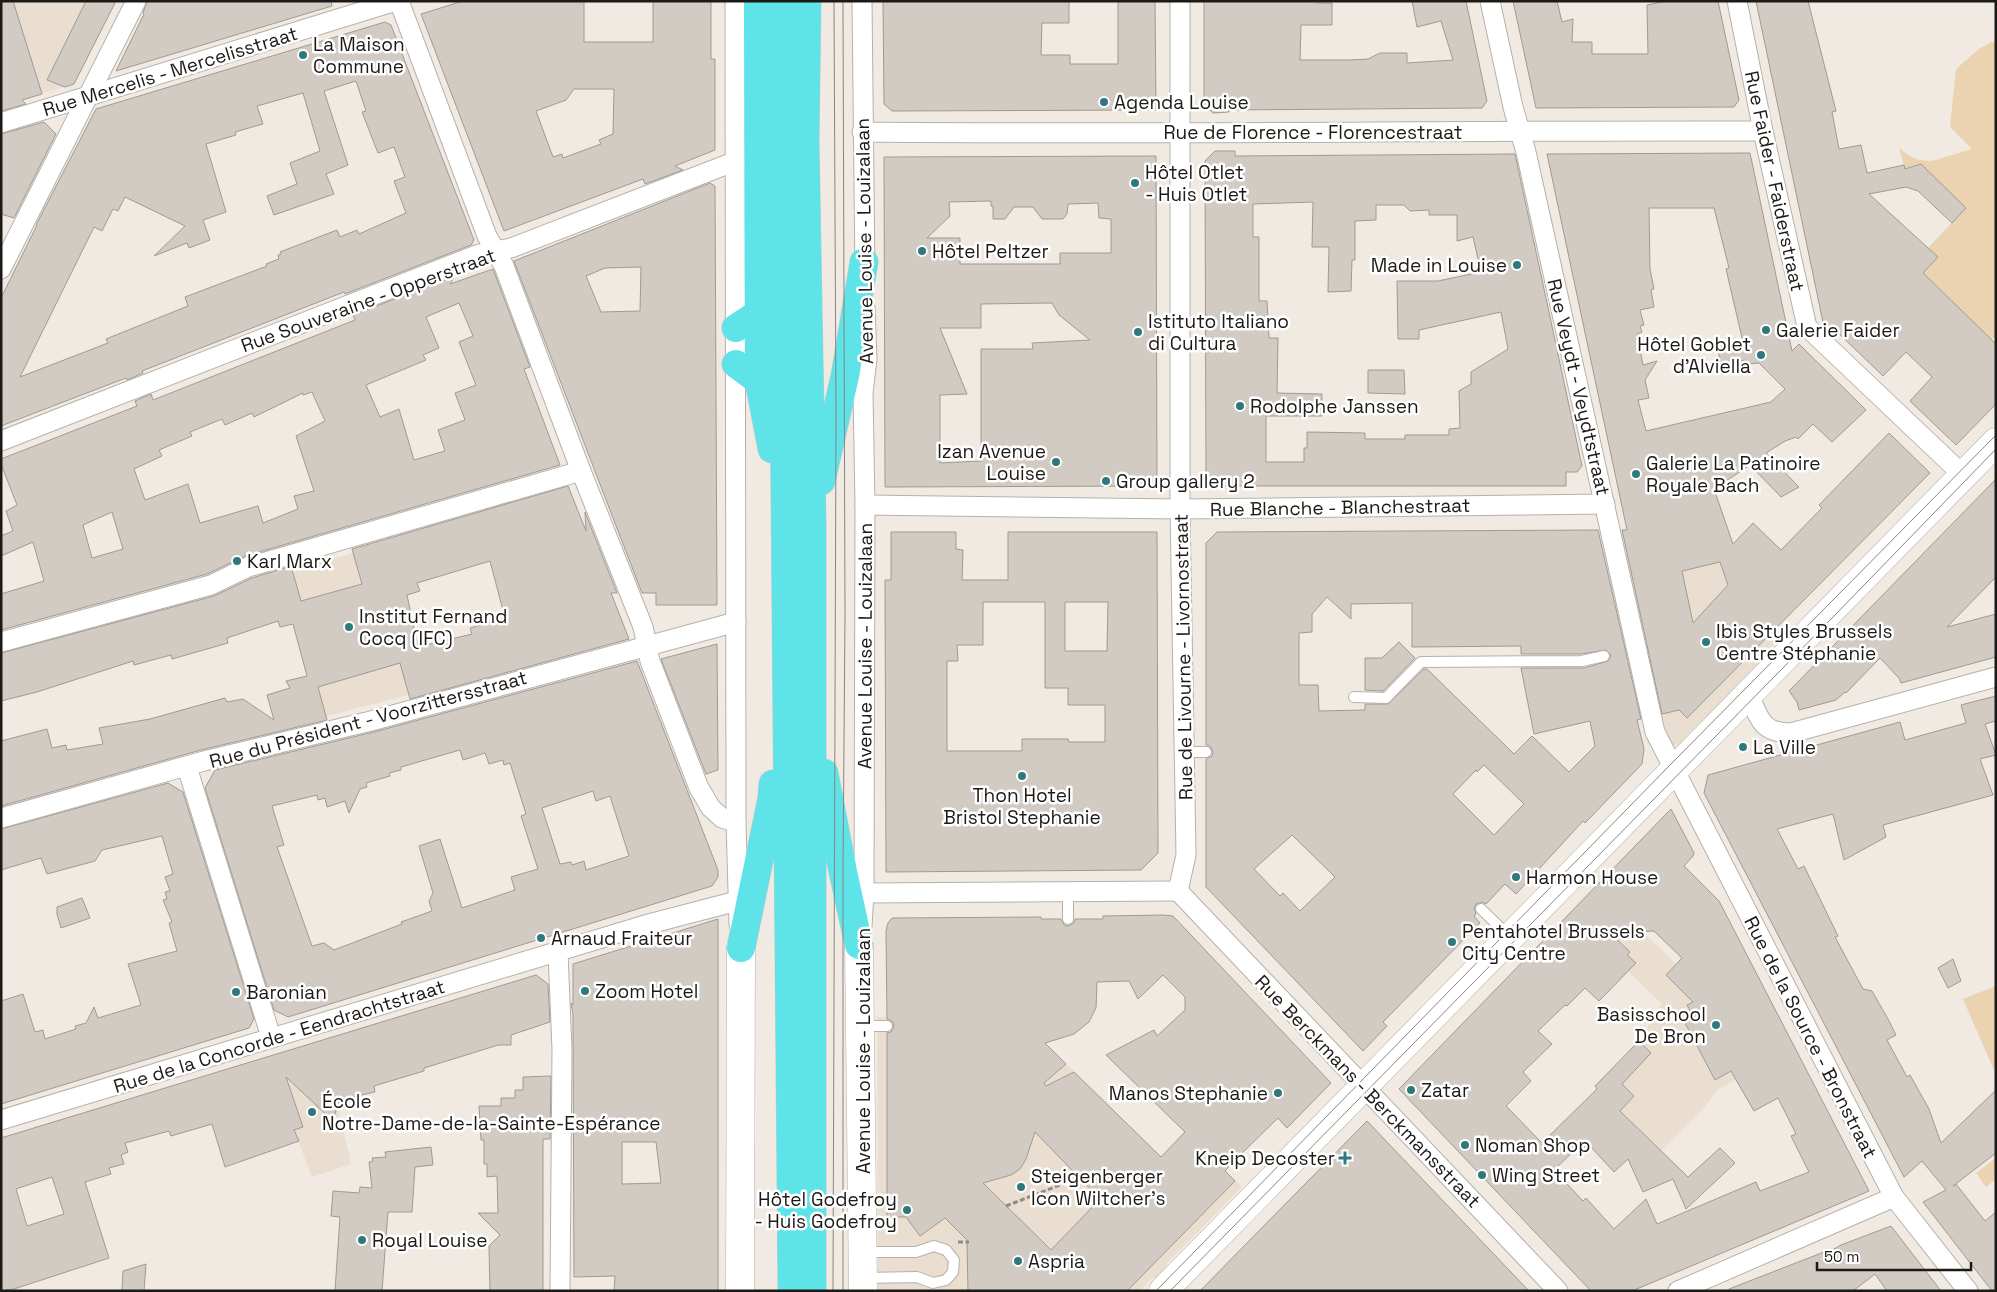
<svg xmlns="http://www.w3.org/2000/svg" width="1997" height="1292" font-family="'Space Grotesk',sans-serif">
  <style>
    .built { fill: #e9ded0 }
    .green { fill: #ebd2b1 }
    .building { fill: #d2cbc4; stroke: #a09a93; fill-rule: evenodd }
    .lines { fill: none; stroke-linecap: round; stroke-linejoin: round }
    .lane-casing { stroke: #b7b1a9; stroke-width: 12 }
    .street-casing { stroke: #b7b1a9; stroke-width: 21 }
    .secondary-casing { stroke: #b7b1a9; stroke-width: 29 }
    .highway-casing { stroke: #c9c8c7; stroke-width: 29 }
    .path { stroke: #908b85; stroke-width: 3; stroke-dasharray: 5 2.5; stroke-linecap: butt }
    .lane { stroke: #fff; stroke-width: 10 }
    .street { stroke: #fff; stroke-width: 19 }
    .secondary { stroke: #fff; stroke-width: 28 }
    .highway { stroke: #5de3e8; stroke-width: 28 }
    .tram { stroke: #8a8580; stroke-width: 1 }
    .poi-dot { fill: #2f787b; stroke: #fff; stroke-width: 2 }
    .labels { text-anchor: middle; stroke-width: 5; stroke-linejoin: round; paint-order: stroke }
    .poi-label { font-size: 19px; fill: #1c1a17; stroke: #fff; text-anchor: start }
    .street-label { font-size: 19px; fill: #1c1a17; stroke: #fff }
  </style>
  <rect width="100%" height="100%" fill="#f1eae2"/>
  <path class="built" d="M1,1H116L74,84L1,106Z
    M353,553L403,574L413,623L398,630L416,693L319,718L288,605L292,572Z
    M1719,562L1733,598L1777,640L1765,654L1768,658L1680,745H1671L1666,738L1633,583Z
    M1586,897L1627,939L1637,930L1639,932H1643L1676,964L1666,975L1684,993L1749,959L1795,1048L1717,1090L1705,1107L1661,1151L1595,1086L1639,1041L1662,1004L1569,914Z
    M877,1017L1016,1019L1025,1055H1057L1161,1157L1185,1132L1242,1187L1166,1264L1168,1267L1157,1279L1153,1277L1140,1291H878Z
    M267,1058L335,1092L351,1164L312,1177Z"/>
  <path class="green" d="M1992,42H1996V336L1991,340L1923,273L1937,257L1928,248L1966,208L1905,169L1899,147C1909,158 1918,161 1932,161L1972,149L1950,127L1956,69L1979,49Z
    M1996,986V1069L1994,1070L1963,999Z
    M1996,1158V1179L1986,1187L1976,1173Z"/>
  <path class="building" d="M1,1H13L42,94L22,100L26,104L1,111Z
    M86,1H116L74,84L65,87L47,80Z
    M147,1H331L332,6L116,71L144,14L143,13Z
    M463,1H584V42H653V1H711V59H715V150L675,166L683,170L645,184L643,179L504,231L421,14ZM574,89H614L613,134L599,140L601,144L563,158L562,154L553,157L536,111L566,100Z
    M883,1H1069V23H1042L1041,55H1070V64H1118V1H1155L1156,110L892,111L884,104Z
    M1204,1H1317V3H1332V25H1301L1300,60H1349L1368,59L1380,53H1407V63L1453,60L1441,21L1417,27L1412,1H1466L1487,101L1482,108L1228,110L1229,112L1213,113L1204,105Z
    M1513,1H1557L1562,22L1573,19L1572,42H1592V54H1648L1647,5L1666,1H1718L1739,100L1734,107L1536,108Z
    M1756,1H1808L1836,111L1832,112L1839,149L1861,145L1867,173L1904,165L1905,169L1921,164L1966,208L1952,223L1918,191L1906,187L1869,194L1938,257L1923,273L1996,344V404L1956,445L1910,401L1932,377L1906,352L1883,376L1831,326L1824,327Z
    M385,22L391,25L424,111L474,240L471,245L345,294L344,292L142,371L143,373L127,380L126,378L92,391L1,426V298L37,225H36L96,109ZM356,81L366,111L362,112L378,153L394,147L405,177L394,181L406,213L359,234L357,230L340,237L337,230L280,252L281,254L278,255L279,259L266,264L267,266L185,297L188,306L106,339L108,343L20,377L94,227L102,231L113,209L118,211L125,197L185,226L154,256L187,243L189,248L210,240L203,220L226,212L206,144L236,135L235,132L263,124L257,106L303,93L320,151L290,163L297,184L267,196L274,215L334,194L326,174L348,165L324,91Z
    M44,122L56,134L14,218L1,214V134Z
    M1215,151H1235V156L1515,154L1582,466L1577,472H1566V486H1211L1206,481L1205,161ZM1313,202L1312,247H1329L1328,292L1351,291L1352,260H1355V221L1376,220V205H1404L1410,211L1429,210V215H1457V241L1473,237L1481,272L1438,281H1397L1398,339H1419V330L1501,312L1508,349L1471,372V384L1459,391L1460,428L1449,429V435H1405V439H1365V433L1307,432V448H1304V462H1266V416H1322V394L1277,393L1278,338H1269L1267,301H1259V237H1253V204Z
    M1750,153L1792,351L1799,344L1866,410L1832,442L1813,424L1798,439L1796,437L1785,441L1766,453L1799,487L1781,497L1750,465L1714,489L1733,544L1753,523L1781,550L1822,508L1819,505L1889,433L1930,473L1687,718L1679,710L1662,714L1622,530H1627L1547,154ZM1649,208H1714L1729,268L1726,269L1743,342L1717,348L1722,366L1745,360L1747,364L1759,363L1785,389L1771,402L1646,431L1638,400L1649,398L1645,380L1657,361L1643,365L1637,334L1642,332L1640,326L1644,325L1640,310L1654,307L1651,290L1654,289L1650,269ZM1720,562L1728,585L1693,623L1682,571Z
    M1156,156L1157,486L885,487L884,157ZM991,201V206H993V219H1005L1014,207H1033L1042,219H1063L1067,214L1068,204L1098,203L1099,218L1111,219V253H1060V264H960V238H927L950,216L949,202ZM1052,303L1059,315L1090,340L1032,343L1033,349H981V461L940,463V395L967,394L940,328H981V304Z
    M710,183L715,186L717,605H656V593H642L514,261ZM641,267L640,311L601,312L586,276L605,268Z
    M493,269L530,367L524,369L560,465L245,556L207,574L1,630V594L44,581L33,542L1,556V536L13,531L6,511L17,505L1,464V459L137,406L135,401L151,394L153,400L355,320L353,315L455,276L450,284ZM459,303L473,336L459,342L476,385L455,393L465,420L438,430L445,451L414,460L399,409L380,417L366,385L426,360L423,355L439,348L426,317ZM312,392L325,421L296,436L314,491L294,496L298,509L263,523L258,506L200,523L188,484L145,500L134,469L162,456L159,450L192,436L190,432L222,419L225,425L252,413L254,417L303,393V395ZM112,512L123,549L92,558L83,525Z
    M1368,370H1404L1405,394L1368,393Z
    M1996,479V577L1947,627L1996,614V657L1901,683L1899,678L1880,658L1846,693L1845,692L1836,700L1799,710L1797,702L1789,691Z
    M568,486L586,531L585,512L617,593H611L629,639L410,699L400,663L318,687L327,720L201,750L1,806V741L47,729L52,748L66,745L67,750L103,744L99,728L150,719L225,698L227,702L243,699L274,720L267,695L290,688L286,681L307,676L293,624L280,627L278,621L227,638L228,643L172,659L171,655L134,665L133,661L37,692L1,701V653L214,596L252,578L291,566L301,601L362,584L352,549ZM490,561L505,618L470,628L472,634L418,647L407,595L420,591L417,583Z
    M1598,530L1641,719L1637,720L1644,749L1642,764L1585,823L1583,821L1516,894L1505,884L1486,904L1482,902L1476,904L1474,908L1476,914L1474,916L1480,923L1383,1022L1387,1026L1363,1051L1206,887V759L1212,756L1213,752L1210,746L1206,745V543L1217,532ZM1327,597L1351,619V604L1412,603V647L1521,646V654H1581L1606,650L1611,655L1608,661L1584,668H1521L1534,734L1590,721L1595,746L1569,772L1532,736L1514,754L1427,669H1424L1388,704H1365V710L1319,711L1318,685H1299V633L1312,632V614ZM1484,765L1524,804L1494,835L1453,794L1476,770L1477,772ZM1292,835L1335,877L1300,911L1283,893L1280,896L1254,869Z
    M891,532H956V549L963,550L962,580H1008V532H1157L1158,853L1141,870L886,872L885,580H891ZM983,602H1045V688H1068V705H1105V742H1069L1068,739H1022V751H947V661H958L957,645H983ZM1065,602H1108L1107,651H1065Z
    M1399,642L1415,658L1383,691L1365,690V658H1382Z
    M717,644L718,770L706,774L661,659Z
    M637,661L718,870V877L712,886L288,1017L274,1010L205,788L215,770L374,732ZM460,750L463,760L485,753L489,764L503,760L504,765L510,763L526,814L521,816L538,869L511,877L515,890L462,908L440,839L419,846L433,893L429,901L432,911L401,922L402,924L334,950L324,943L312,946L277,847L284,845L272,806L317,795L318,800L325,798L327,807L345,801L349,813L360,789L367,787L366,783L390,776L389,773L401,770V767ZM593,791L596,801L610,796L629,856L586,870L584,861L572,865L571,862L560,864L542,808Z
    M1996,696V721L1985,724L1996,755L1980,759L1993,795L1883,825L1886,837L1844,860L1833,814L1777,829L1798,869L1804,866L1838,936L1835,937L1863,989L1872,991L1888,1019L1896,1035L1887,1040L1907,1077L1910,1075L1929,1109L1941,1143L1996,1090V1153L1953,1186L1956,1184L1985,1221L1996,1212V1291H1992L1923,1202L1946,1190L1922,1161L1904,1177L1704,793L1708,775L1900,722L1905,740L1966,723L1961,705Z
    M168,783L183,792L254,1019L249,1028L1,1104V1001L23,994L35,1032L43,1030L45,1039L76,1029L75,1026L86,1023L94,1007L98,1018L141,1005L128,964L177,951L169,923L172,922L163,900L167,899L165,892L170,891L165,877L173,874L162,836L102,850L95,861L47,874L41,858L1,870V829Z
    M1671,809L1694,853L1693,856L1684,866L1719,901L1869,1191L1632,1291H1591L1399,1089ZM1654,931L1682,958L1666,975L1693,1002L1687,1005L1694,1018L1685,1023L1715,1080L1731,1071L1754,1111L1778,1098L1796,1134L1791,1136L1809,1172L1760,1191L1756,1182L1657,1224L1646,1199L1614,1229L1586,1198L1583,1201L1554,1170L1581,1144L1588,1150L1591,1147L1614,1172L1628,1159L1643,1192L1673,1179L1686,1209L1735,1163L1720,1148L1688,1177L1620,1111L1634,1096L1622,1084L1651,1053L1639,1041L1595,1086L1597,1089L1542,1143L1506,1106L1531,1081L1523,1072L1552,1044L1538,1031L1565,1005L1567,1006L1585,988L1599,1001L1636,963L1627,955L1630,952L1610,933Z
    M82,898L90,918L61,928L57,914V907Z
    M1163,915L1173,916L1331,1083L1287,1128L1278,1118L1237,1158L1225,1171L1235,1181L1127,1291H968L967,1240L945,1218L920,1236L906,1217H887V1033L891,1032L894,1026L893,1022L887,1019L886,931L888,923L892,918L1041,917V919H1061L1064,925L1068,926L1074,923L1075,919H1103V916ZM1163,975L1185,997V1010L1157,1036L1154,1030L1106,1055L1185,1132L1161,1157L1074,1072L1046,1086L1044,1083L1066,1064L1045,1043L1074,1034L1089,1022L1096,1008L1097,982L1129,981L1138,999ZM1035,1132L1100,1199L1051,1250L983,1183L1011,1175L1020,1169L1026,1159Z
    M718,919V1291H614L615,1276L574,1277L573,1014L571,1003L573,1005V964ZM622,1142H656L661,1183L622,1184Z
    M1953,959L1961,981L1948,988L1938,968Z
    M536,975L548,984L550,1022L511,1035V1045H498L463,1056L424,1068V1071L374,1086L375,1092L339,1100L333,1121L286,1077L303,1127L294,1130L299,1141L225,1167L212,1124L171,1136L169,1131L125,1143L128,1152L121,1155L124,1164L109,1168L111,1174L85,1182L109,1258L14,1289L1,1291V1138ZM52,1177L64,1214L27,1226L16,1189Z
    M551,1076L550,1139H543V1291H490L489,1246L500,1235L478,1213H498L497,1176L487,1177V1164H484V1140H481L479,1106H501V1098H515V1090H523V1077Z
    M1367,1121L1529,1291H1200L1245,1245Z
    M431,1147L433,1165L415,1167L412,1212H388L382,1291H335L340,1217L331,1216L333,1191L359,1193L360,1187L372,1188L369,1162L373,1161L372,1158L386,1157L385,1152Z
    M1891,1226L1941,1291H1887L1875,1274L1853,1291H1729V1289L1824,1252L1825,1254L1841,1245Z
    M146,1264L144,1291H122L123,1271Z"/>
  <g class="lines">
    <defs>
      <path id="lane" d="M1354,697L1386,698L1421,662L1582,661L1604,656
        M1184,752H1206
        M1068,892V919
        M1481,909L1509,936
        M862,1026H887
        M864,1278L917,1277L933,1283L946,1280L953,1272L954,1260L946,1250L934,1246L916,1252H864"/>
      <g id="street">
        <path d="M399,1L487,236L504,266L581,471L643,627L650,661L699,788L711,808L722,818L736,822"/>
        <path d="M735,1L736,822L739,925"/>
        <path d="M862,1L865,274"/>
        <path d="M1490,1L1513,107L1526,152L1655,732L1894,1197L1968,1291"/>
        <path d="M1737,1L1763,131L1807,327L1963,475"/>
        <path d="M1,123L396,1"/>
        <path d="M862,132C1163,135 1463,130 1763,131"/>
        <path d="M1,269L136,1"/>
        <path d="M1,441L479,254L511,248L736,161"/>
        <path d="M865,505L1180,509L1605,504"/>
        <path d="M1,642L211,585L248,567L581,471"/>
        <path d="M1749,694C1759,718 1761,733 1791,733L1996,677"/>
        <path d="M187,767L271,1037"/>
        <path d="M1,818L204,761L371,721L736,622"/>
        <path d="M1178,891L1186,855L1180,509V1"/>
        <path d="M1178,891L1558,1291"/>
        <path d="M864,893L1178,891"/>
        <path id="s1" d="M862,926L864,893L865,505L863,393L867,359L865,307"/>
        <path d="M558,952L562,1050L560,1291"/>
        <path d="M1,1120L645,925L737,901"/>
        <path d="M1678,1291L1894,1197"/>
      </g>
      <path id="secondary" d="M859,945L863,1291
        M740,1291L741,948
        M1163,1291L1996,442"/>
      <path id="highway" d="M758,1L759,381L772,449
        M784,1L782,151L792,1291
        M807,1L805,141L812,524V1291
        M736,328L759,313
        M736,364L759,381
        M821,481L845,376L864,262
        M824,773L843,872L859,945
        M741,948L772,798L773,784"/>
    </defs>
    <use href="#lane" class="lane-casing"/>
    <use href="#street" class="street-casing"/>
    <use href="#secondary" class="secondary-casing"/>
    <use href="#highway" class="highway-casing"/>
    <path class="path" d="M1006,1206L1070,1181L1094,1205
      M958,1242H969"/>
    <use href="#lane" class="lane"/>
    <use href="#street" class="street"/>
    <use href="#secondary" class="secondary"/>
    <use href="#highway" class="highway"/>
    <path class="tram" d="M833,1291L836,416L834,1
      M843,1291V872L845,613L843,1
      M1156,1291L1671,764L1996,435
      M1170,1291L1836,614L1996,449"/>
  </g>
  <g class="poi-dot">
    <circle cx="303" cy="55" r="5"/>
    <circle cx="1104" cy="102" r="5"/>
    <circle cx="1135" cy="183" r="5"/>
    <circle cx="922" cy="251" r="5"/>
    <circle cx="1517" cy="265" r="5"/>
    <circle cx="1766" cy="330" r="5"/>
    <circle cx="1138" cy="332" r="5"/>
    <circle cx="1761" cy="355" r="5"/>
    <circle cx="1240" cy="406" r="5"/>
    <circle cx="1056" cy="462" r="5"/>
    <circle cx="1636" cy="474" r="5"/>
    <circle cx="1106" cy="481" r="5"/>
    <circle cx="237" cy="561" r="5"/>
    <circle cx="349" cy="627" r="5"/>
    <circle cx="1706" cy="642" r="5"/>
    <circle cx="1743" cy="747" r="5"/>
    <circle cx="1022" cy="776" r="5"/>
    <circle cx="1516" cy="877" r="5"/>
    <circle cx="541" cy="938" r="5"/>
    <circle cx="1452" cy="942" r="5"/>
    <circle cx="585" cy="991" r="5"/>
    <circle cx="236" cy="992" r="5"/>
    <circle cx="1716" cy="1025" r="5"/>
    <circle cx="1411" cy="1090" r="5"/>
    <circle cx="1278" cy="1093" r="5"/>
    <circle cx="312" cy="1112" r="5"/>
    <circle cx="1465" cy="1145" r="5"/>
    <path d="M1342.5 1150.5h5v5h5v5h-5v5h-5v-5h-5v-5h5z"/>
    <circle cx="1482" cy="1175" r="5"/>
    <circle cx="1021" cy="1187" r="5"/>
    <circle cx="907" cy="1210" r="5"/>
    <circle cx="362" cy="1240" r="5"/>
    <circle cx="1018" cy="1261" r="5"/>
  </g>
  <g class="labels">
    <g class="poi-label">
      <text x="313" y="51">La Maison<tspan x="313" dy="22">Commune</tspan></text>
      <text x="1114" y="109">Agenda Louise</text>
      <text x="1145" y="179">Hôtel Otlet<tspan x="1145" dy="22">- Huis Otlet</tspan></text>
      <text x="932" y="258">Hôtel Peltzer</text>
      <text x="1507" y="272" text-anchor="end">Made in Louise</text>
      <text x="1148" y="328">Istituto Italiano<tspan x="1148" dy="22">di Cultura</tspan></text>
      <text x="1776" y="337">Galerie Faider</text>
      <text x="1751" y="351" text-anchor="end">Hôtel Goblet<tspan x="1751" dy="22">d'Alviella</tspan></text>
      <text x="1250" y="413">Rodolphe Janssen</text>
      <text x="1046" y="458" text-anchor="end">Izan Avenue<tspan x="1046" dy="22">Louise</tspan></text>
      <text x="1646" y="470">Galerie La Patinoire<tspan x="1646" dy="22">Royale Bach</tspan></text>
      <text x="1116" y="488">Group gallery 2</text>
      <text x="247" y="568">Karl Marx</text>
      <text x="359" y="623">Institut Fernand<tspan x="359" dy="22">Cocq (IFC)</tspan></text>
      <text x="1716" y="638">Ibis Styles Brussels<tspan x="1716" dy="22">Centre Stéphanie</tspan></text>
      <text x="1753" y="754">La Ville</text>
      <text x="1022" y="802" text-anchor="middle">Thon Hotel<tspan x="1022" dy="22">Bristol Stephanie</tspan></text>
      <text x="1526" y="884">Harmon House</text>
      <text x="1462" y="938">Pentahotel Brussels<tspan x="1462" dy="22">City Centre</tspan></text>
      <text x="551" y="945">Arnaud Fraiteur</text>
      <text x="595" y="998">Zoom Hotel</text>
      <text x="246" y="999">Baronian</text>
      <text x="1706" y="1021" text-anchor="end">Basisschool<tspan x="1706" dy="22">De Bron</tspan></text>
      <text x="1421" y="1097">Zatar</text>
      <text x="1268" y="1100" text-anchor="end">Manos Stephanie</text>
      <text x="322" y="1108">École<tspan x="322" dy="22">Notre-Dame-de-la-Sainte-Espérance</tspan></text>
      <text x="1475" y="1152">Noman Shop</text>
      <text x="1335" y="1165" text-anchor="end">Kneip Decoster</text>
      <text x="1492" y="1182">Wing Street</text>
      <text x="1031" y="1183">Steigenberger<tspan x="1031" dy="22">Icon Wiltcher’s</tspan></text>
      <text x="897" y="1206" text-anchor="end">Hôtel Godefroy<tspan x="897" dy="22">- Huis Godefroy</tspan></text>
      <text x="372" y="1247">Royal Louise</text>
      <text x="1028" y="1268">Aspria</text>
    </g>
    <g class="street-label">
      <text transform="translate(170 71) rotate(-17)" y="7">Rue Mercelis - Mercelisstraat</text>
      <text x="1313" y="139">Rue de Florence - Florencestraat</text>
      <text transform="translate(1775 181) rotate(78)" y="7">Rue Faider - Faiderstraat</text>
      <text transform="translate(864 241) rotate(-91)" y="7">Avenue Louise - Louizalaan</text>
      <text transform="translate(368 300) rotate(-20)" y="7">Rue Souveraine - Opperstraat</text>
      <text transform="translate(1579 387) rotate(77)" y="7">Rue Veydt - Veydtstraat</text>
      <text transform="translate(1340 507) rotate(-1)" y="7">Rue Blanche - Blanchestraat</text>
      <text dy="7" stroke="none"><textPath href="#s1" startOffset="280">Avenue Louise - Louizalaan</textPath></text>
      <text transform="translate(1183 657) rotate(-91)" y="7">Rue de Livourne - Livornostraat</text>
      <text transform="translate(368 719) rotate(-15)" y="7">Rue du Président - Voorzittersstraat</text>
      <text transform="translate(279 1036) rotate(-17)" y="7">Rue de la Concorde - Eendrachtstraat</text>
      <text transform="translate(1811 1037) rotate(63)" y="7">Rue de la Source - Bronstraat</text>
      <text transform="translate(863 1051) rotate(-90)" y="7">Avenue Louise - Louizalaan</text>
      <text transform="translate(1368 1091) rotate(46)" y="7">Rue Berckmans - Berckmansstraat</text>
    </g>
  </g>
  <rect width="1997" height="1292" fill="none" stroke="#1c1a17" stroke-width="5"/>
  <path d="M1817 1262v8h154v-8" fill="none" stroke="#1c1a17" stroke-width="2.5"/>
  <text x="1824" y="1262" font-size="15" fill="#1c1a17" stroke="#ffffff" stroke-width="4" paint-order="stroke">50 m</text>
</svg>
